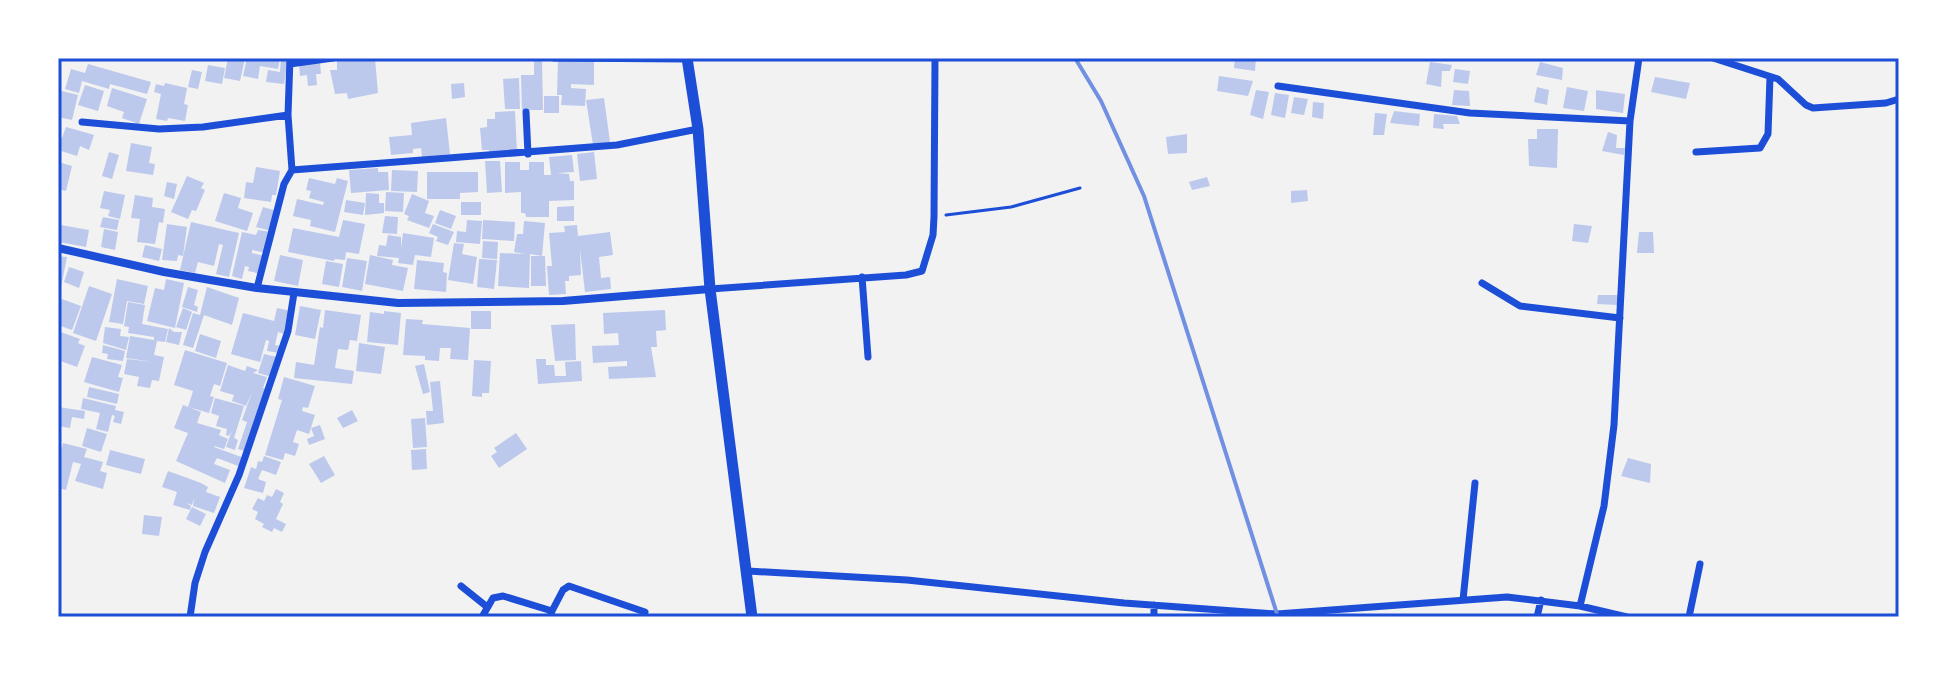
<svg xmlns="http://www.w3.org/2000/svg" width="1957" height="675" font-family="Roboto,sans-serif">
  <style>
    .building { fill: #bdc9ec }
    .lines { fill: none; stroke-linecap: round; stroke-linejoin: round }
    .path { stroke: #1d4ed8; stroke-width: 3 }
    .minor { stroke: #1d4ed8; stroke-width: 7 }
    .tertiary { stroke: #1d4ed8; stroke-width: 8 }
    .trunk { stroke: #1d4ed8; stroke-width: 11 }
    .rail { stroke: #7290e2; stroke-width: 4 }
    .neatline { fill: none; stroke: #1d4ed8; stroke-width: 3 }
  </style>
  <rect width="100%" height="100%" fill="#f2f2f2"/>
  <path class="building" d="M228,58H245L240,81L224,78Z
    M247,58L262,59L280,58L278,69L260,66L258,79L243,76Z
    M281,58H288L284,84L266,82L268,70L280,72Z
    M375,58L378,93L348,99L347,93L335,94L330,70H337V61Z
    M1235,58H1256L1255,71L1234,68Z
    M534,60H542L543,110H522L521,75H534Z
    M558,60L594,61V85L571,84V88L586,89L585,106L561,105L562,95H557Z
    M320,62L321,74H316L317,85L308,86L307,75L300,76L299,64Z
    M1430,62L1452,65L1450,71H1442L1441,87L1426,84Z
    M1540,62L1563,68L1562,80L1536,75Z
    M88,64L151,82L147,94L110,84L109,89L82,81L79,93L65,89L71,69L85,73Z
    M208,65L225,68L222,84L205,81Z
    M1455,69L1470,71L1468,84L1453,82Z
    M192,70L202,72L198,89L188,87Z
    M1219,76L1253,81L1248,96L1217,91Z
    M1655,77L1690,83L1686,99L1651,92Z
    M519,78L520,109H505L503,79Z
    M165,83L187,88L184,104L188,105L185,121L168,118L167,121L156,119L161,94L154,92L156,84L164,86Z
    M464,83L465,97L452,99L451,84Z
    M85,85L104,91L98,111L78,105Z
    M1537,87L1549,90L1547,105L1534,102Z
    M1567,87L1588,91L1584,111L1563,108Z
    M112,88L147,99L139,124L122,118L124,112L107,106Z
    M58,90L78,95L72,120L58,117Z
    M1256,90L1269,92L1263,119L1250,115Z
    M1454,90L1469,91L1470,106L1452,105Z
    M1596,90L1625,94L1623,113L1596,109Z
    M1275,93L1289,95L1285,118L1271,115Z
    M544,96H559V113H544Z
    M1294,97L1308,99L1304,115L1291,113Z
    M604,98L610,142L593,145L586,100Z
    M1313,102L1324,103L1323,119L1312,117Z
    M515,111L517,152L489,153V150H482L480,128L487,127V119H495V112Z
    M1394,111L1420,114L1419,126L1390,123Z
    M1375,113L1387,114L1384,135H1373Z
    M1434,114L1457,116L1460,124H1443L1444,129L1433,128Z
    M446,118L450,154L422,157L421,148L413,149V153L391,155L389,137L412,135L411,123Z
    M66,127L94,135L89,150L80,146L77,156L58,150V137L62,138Z
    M1537,129H1558L1557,168L1529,166L1528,139H1537Z
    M1608,132L1617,135L1616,148H1625L1624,155L1602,151Z
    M1187,134V153L1168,154L1166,137Z
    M131,143L152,147L149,163L155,164L153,175L126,171Z
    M109,152L119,155L112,179L102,176Z
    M594,152L597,179L580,181L577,154Z
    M572,155L574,172L557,173L569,174L570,181H574V200L549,201V217H526L525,213H521V192L505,193V162H520V170H529V162H544V175H551L549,157Z
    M485,161H500L502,192L487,193Z
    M58,162L72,166L66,191L58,189Z
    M256,167L280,171L276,195H272L271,202L244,198L246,182L253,183Z
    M378,168V172H388L389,190L351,193L349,170Z
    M392,170L418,171L417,192L391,191Z
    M427,172H478V192L460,193V199H427Z
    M187,176L204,183L201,188L205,190L196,211L192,210L188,219L171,212Z
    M1207,177L1210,186L1192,190L1189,182Z
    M309,178L335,184L337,178L348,181L335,232L310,226L311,220L293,216L297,199L323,205L324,202L309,198L311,191L306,190Z
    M167,182L177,184L174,199L164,196Z
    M1307,190L1308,201L1291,203V191Z
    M104,191L125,195L120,219L108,216L110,210L100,208Z
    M386,192L404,193L403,212L385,211Z
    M224,193L241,198L238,208L253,213L247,231L215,221Z
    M366,193L379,194V203H384V213L365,215Z
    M412,194L429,201L425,213L434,216L429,228L407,220L409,216L404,214Z
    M135,195L153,198L152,207L165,209L163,223L159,222L155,244L137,242L140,219L131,218Z
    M346,200L365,203L363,215L344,212Z
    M461,202H481V215H461Z
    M574,206V221H557V207Z
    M263,207L277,211L271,231L256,227Z
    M440,210L456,216L451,229L435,223Z
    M385,216L398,217L397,234L382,233Z
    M103,217L119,220L117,230L100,227Z
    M343,220L365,224L359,254L346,252L345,260L335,259L334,261L288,252L293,228L339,237Z
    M467,220L482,221L480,244L456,242L457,231L466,232Z
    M483,220L515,222L514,241L482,239Z
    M524,221L545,223L542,256L530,254L529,288L498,286L500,253L525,254L514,252L517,234H523Z
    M191,222L239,233L229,277L216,274L223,245L219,244L214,266L198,262L195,273L180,270Z
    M167,224L187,227L183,256L178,255L177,261L162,260Z
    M433,224L454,232L448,245L436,241L438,237L429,233Z
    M1574,224L1592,226L1588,243L1572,241Z
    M61,225L89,230L86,247L59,242Z
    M577,225L578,236L610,232L613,255L599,257L601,278L610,277L611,289L585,292L580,249L581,275L569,276V281H565L566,294L549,295L547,266H552L549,233L565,232L564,226Z
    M104,229L118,232L115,250L101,247Z
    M258,230L271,232L266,253L252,250V253L265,256L261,274L248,271L249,267L245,266L242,279L232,276L242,232L256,235Z
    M1639,232H1653L1654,253H1637Z
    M403,233L434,238L431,257L415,255L413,265L398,263L399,258L377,256L379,245L386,246L388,235L401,237V248Z
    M483,241L498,242L497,259L482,258Z
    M454,243L464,244L462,254L477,257L473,284L448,280Z
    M145,245L162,249L159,261L142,257Z
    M280,255L303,260L298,286L274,281Z
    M370,255L393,260L392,265L408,268L403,291L365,284Z
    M58,256L67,257L61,287L58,286Z
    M531,256H545L546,286H531Z
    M347,258L367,261L362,291L342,287Z
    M479,259L497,260L494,289L477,287Z
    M417,260L444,263L443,272L447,273L446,292L414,289Z
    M326,261L343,264L339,287L322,284Z
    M69,267L84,272L79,288L64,282Z
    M117,279L148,286L144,304L127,301L123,324L109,322Z
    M166,279L184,283L175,328L147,321L155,288L164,290Z
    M89,286L112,294L96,341L73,333Z
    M188,287L198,290L194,305L198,307L197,312L182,307Z
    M207,287L239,298L232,325L204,315L193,348L183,345L193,313L200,315Z
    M1598,295H1618V305L1597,304Z
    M62,299L81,306L72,330L58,325V311Z
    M128,302L145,305L142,324L168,329L165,342L157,341L154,355L164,357L159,381L152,380L150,388L137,386L139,377L124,374L127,359L154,362L126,358L130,336L154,340V337L128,333L129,327L124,326Z
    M300,306L321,310L315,339L295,335Z
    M183,308L192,312L186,330L176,327Z
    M277,308L291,311L285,334L278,332L275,345L281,346L279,353L267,351L269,341L266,340L260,362L231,354L243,313L274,321Z
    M325,310L361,315L357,341L350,340L348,350L338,349L335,368L354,371L352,384L294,378L296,362L314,365L320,327L323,328Z
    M665,310L666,330L656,331L657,347H651L656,377L609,379L608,367L627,366V361L593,363L592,346L619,345L618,333L604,334L603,313Z
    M384,311L401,313L398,345L367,342L370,312L384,314Z
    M471,311H491V329H471Z
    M406,319L423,320L422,324L470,328L468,360L450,359L451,348H440L439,361L425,360V356L403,355Z
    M575,324L576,360L555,361L551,325Z
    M105,327L121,329L120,336L129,337L126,350L103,343Z
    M169,328L174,332H182L179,345L166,342Z
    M58,331L80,339L78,343L85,346L77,367L58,360Z
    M200,334L221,341L216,358L195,351Z
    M359,343L385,347L381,374L356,371Z
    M103,345L125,351L123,361L107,359L108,354L102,353Z
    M185,350L227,363L220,386L214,384L210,396L214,397L209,413L188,407L193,391L174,385Z
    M264,354L277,357L272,377L258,373Z
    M92,357L122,365L118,377L123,378L119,392L84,382Z
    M536,359H546V365H554L555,376H566L565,362L581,361L582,381L538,384Z
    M474,360L491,361L489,393H482V397L472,396Z
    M424,364L430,392L423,394L415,366Z
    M228,365L245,371L247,366L258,370L253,373L267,377L263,388L267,389L245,451L238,449L247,422L242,420L252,392L246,406L232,401L234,395L220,391Z
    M284,377L315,386L308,408L303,407L302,411L315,415L309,434L297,430L293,442L299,444L295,456L285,453L283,460L265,455L282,400L278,399Z
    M440,381L444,423L427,425L426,411H433L430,382Z
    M89,387L119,394L117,404L87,397Z
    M83,398L116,406L115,410L124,412L121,424L113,422L115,416L112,415L108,432L96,429L100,413L81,409Z
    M215,398L244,406L234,438L238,440L235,450L226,447L232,431L229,436L226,435L227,429L216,426L219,416L211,413Z
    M183,405L201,412L197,423L221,430L219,435L228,439L224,449L214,446V447L244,458L241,467L217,458L214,464L230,470L225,483L176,461L188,433L174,428Z
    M58,407L85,411L84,419L72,417L70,428L58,426Z
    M352,410L358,421L343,428L337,418Z
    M425,418L427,447L413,448L411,419Z
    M320,425L325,439L309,445L307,439L314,436L311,428Z
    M87,428L107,434L101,452L82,446Z
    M516,433L527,449L499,468L491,456L497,452L494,448Z
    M63,443L87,449L84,457L103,462L100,471L107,473L103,489L75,481L81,464L73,462L66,490L58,488V462Z
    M426,449L427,469L412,470L411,450Z
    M110,450L145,459L141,474L106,465Z
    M264,456L281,462L276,475L262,470L258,479L266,482L263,493L244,488L251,467L256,469L258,461L262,462Z
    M324,456L335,475L321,483L309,464Z
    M1628,458L1651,464L1650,483L1621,476Z
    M168,471L201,483L208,487L206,492L220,497L214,513L193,506L194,498L192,505L186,503L191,506L190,510L173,505L177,492L162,487Z
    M276,489L284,493L280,502L283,504L276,519L286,524L282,532L274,528L272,532L262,527L264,524L255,519L258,512L252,509L258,498L264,501L267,495L272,497Z
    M192,507L206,514L200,526L186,519Z
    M144,515L162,517L159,536L142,534Z"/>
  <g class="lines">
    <path class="path" d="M946,215L1011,207L1080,188"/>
    <path class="minor" d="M554,58L687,59
      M1713,58L1778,79L1806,105L1813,108L1886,103L1899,99
      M290,64L333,58
      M1278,86L1470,113L1630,121
      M526,112L528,154
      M82,122L159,129L203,127L288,115
      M1696,152L1760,148L1768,134L1770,77
      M292,170L617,145L698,129
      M862,277L868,357
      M1482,283L1520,306L1620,318
      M257,288L284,184L292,170L288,115L290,58
      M710,289L906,275L922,271L933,235L934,217L935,58
      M748,571L907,580L1124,603L1277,614L1507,597L1580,606L1627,617
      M461,586L486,606
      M1463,600L1475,483
      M1580,606L1604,506L1614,425L1630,121L1639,58
      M552,611L563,590L569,586L645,612
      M190,617L195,583L205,552L239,475L288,331L294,293
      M482,617L493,598L503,596L552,611L550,617
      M1154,617V605
      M1537,617L1541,600
      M1689,617L1700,564"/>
    <path class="tertiary" d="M58,248L164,272L257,288L398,303L563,301L710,289"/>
    <path class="trunk" d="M687,58L698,129L710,289L752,617"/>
    <path class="rail" d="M1075,58L1101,101L1144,196L1278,617"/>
  </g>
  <rect width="1957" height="675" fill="none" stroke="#ffffff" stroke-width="120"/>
  <rect x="60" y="60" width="1837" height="555" class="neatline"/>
</svg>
